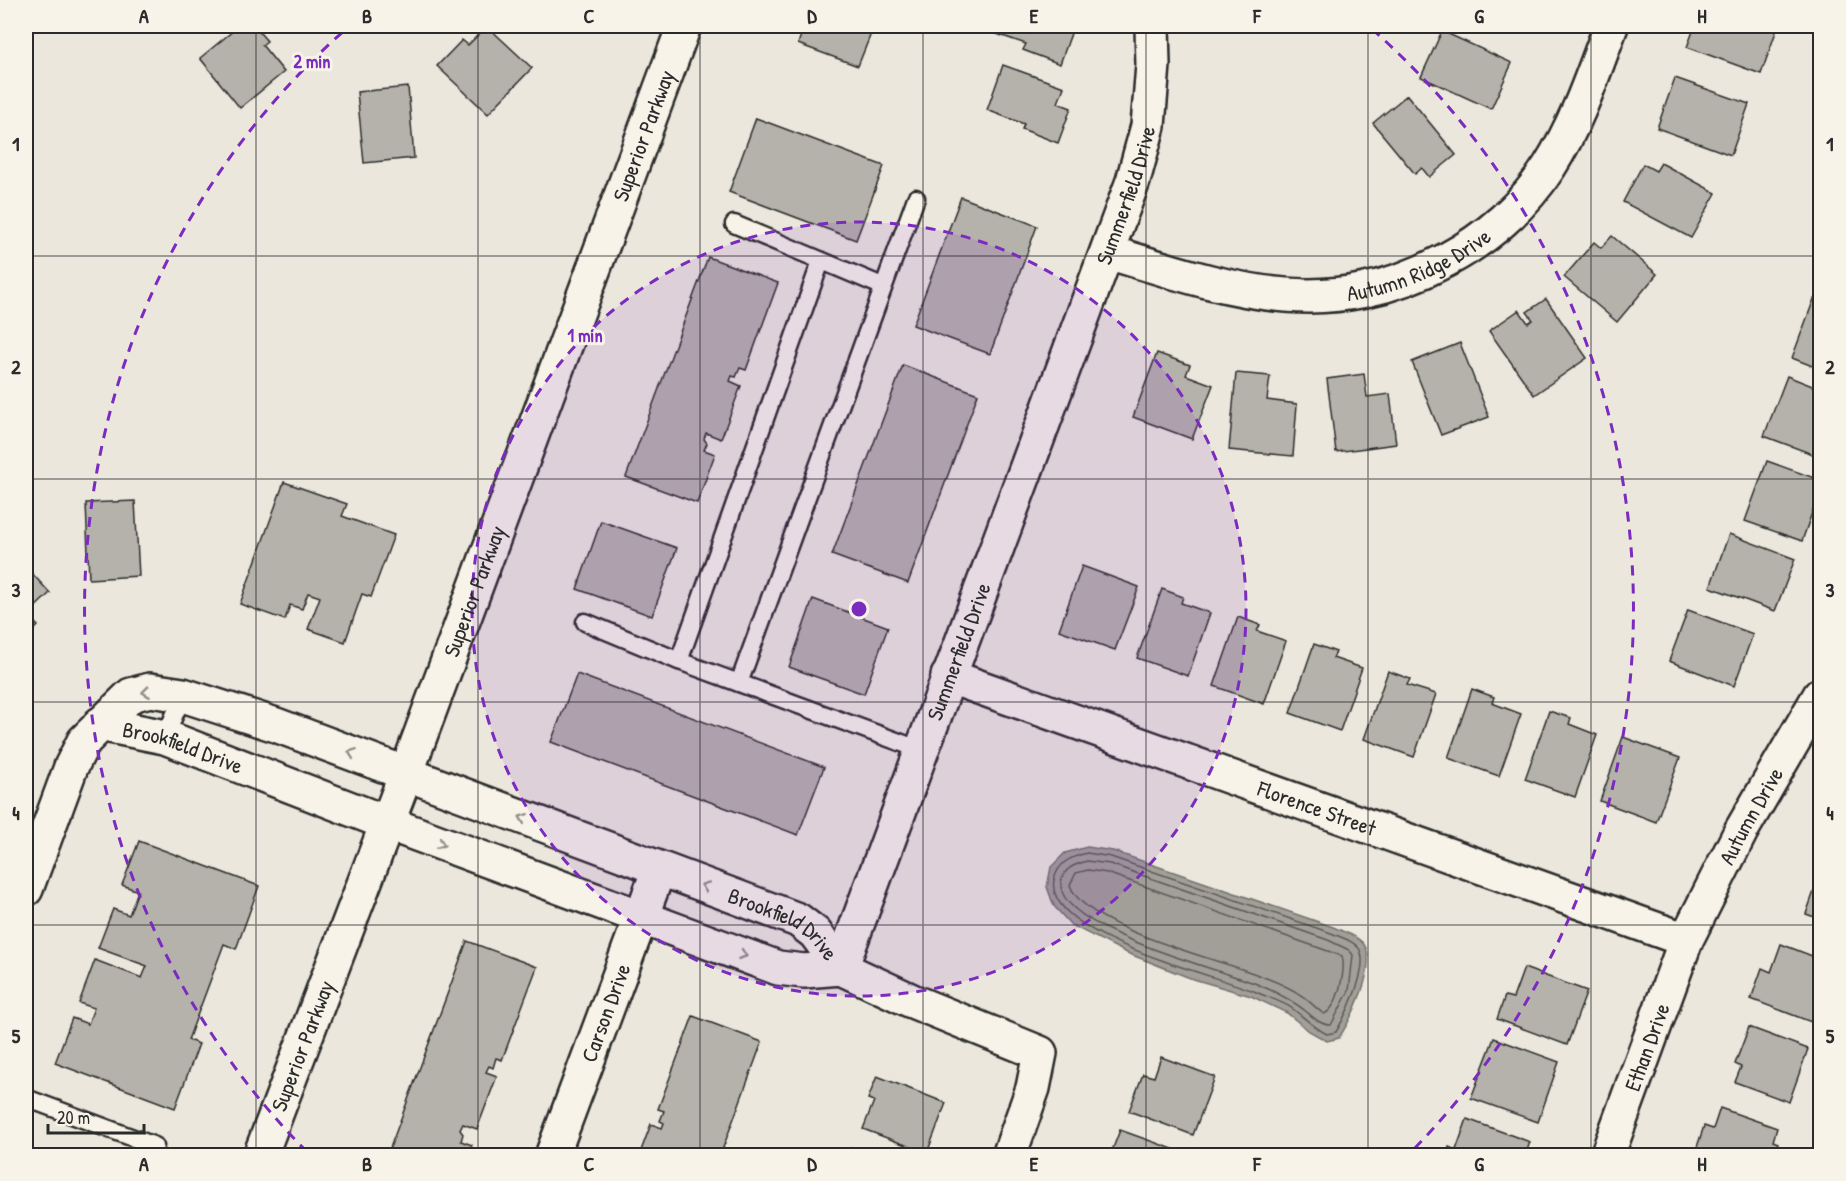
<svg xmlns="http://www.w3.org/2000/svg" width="1846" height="1181" font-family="'Patrick Hand',sans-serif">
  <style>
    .water { fill: #a29f98; stroke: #72716c; stroke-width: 1.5 }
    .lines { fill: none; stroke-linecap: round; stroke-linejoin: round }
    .shore { stroke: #5b5957; stroke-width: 1.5 }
    .building { fill: #b5b2ab; stroke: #2b2b2b; stroke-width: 1.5 }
    .lane-casing { stroke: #2b2b2b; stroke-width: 21 }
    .street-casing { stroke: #2b2b2b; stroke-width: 38 }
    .lane { stroke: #f7f3e8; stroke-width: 16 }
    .street { stroke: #f7f3e8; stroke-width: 33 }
    .oneway { stroke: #918f8a }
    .grid { fill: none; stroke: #2b2b2b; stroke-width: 1.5; stroke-opacity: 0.55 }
    .ring { fill: none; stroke: #7b2cbf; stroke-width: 3; stroke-dasharray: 10 8 }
    .labels { text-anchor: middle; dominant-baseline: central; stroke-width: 6; stroke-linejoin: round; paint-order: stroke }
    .street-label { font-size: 22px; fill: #2b2b2b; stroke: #f7f3e8 }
    .centre { fill: #7b2cbf; stroke: #f7f3e8; stroke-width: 3 }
    .ring-label { font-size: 18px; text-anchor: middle; font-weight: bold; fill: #7b2cbf; stroke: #f7f3e8; stroke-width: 6; stroke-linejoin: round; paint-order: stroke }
    .neatline { fill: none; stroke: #2b2b2b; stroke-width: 2 }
    .grid-label { font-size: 20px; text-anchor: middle; font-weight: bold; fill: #2b2b2b }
  </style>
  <rect width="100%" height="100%" fill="#ebe7dd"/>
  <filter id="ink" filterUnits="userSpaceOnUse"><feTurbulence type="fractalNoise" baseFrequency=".0167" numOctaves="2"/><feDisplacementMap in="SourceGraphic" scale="12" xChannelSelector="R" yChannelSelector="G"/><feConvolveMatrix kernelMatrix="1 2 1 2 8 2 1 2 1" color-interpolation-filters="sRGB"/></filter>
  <g filter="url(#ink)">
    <path class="water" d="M1087 847 1113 851 1333 927C1344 932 1359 936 1365 946 1377 968 1351 1019 1339 1038L1327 1041 1309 1031 1287 1013 1251 996 1190 978 1127 953 1071 925 1054 906 1047 887 1051 867 1065 853Z"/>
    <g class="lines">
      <g class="shore">
        <path d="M1087 853 1111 857 1331 933C1340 937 1355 941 1360 950 1369 969 1346 1015 1336 1032L1327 1034C1313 1027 1303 1016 1290 1007 1280 1001 1267 997 1256 992 1217 975 1043 936 1054 880 1058 862 1071 857 1087 853Z"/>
        <path d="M1087 861 1110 864 1328 940 1349 950 1353 955 1349 991 1331 1025C1323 1026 1315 1019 1308 1013 1293 1000 1276 992 1257 984 1222 970 1056 929 1061 883 1063 868 1074 865 1087 861Z"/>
        <path d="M1088 870 1107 873 1342 956C1346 969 1338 1009 1324 1014 1315 1008 1308 999 1299 994 1288 986 1274 981 1261 976 1220 959 1084 929 1070 885L1076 873Z"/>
      </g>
    </g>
    <g class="building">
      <polygon points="239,26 254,26 267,41 262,45 284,72 240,108 200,58"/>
      <polygon points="487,26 532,68 488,114 437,66 462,40 468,45"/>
      <polygon points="804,26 874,26 858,66 798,44"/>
      <polygon points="990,26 1065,26 1073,28 1060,64 1023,50 1026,44 988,31"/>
      <polygon points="1695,26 1778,26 1761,74 1687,47"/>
      <polygon points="1442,31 1512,63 1491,109 1421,77"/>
      <polygon points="1003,65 1064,87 1058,103 1071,108 1058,143 1022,129 1024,124 987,110"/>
      <polygon points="1675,78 1749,104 1731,155 1657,128"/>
      <polygon points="408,87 414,158 364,163 357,92"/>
      <polygon points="1407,95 1456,155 1429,177 1422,168 1415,174 1373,123"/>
      <polygon points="756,118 884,166 856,240 729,192"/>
      <polygon points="1661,163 1716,193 1691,238 1623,202 1643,164 1656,171"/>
      <polygon points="961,197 1037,226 990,354 913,325"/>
      <polygon points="1612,236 1657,274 1617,322 1564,277 1594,242 1601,248"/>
      <polygon points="708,257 778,283 746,370 740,368 736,377 732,376 730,381 741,386 721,439 706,433 704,439 707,443 704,450 715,454 697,503 626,477"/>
      <polygon points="1546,299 1587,358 1534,395 1489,331 1519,310 1528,323 1533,320 1527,312"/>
      <polygon points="1814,299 1820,302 1820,369 1792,358"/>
      <polygon points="1460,343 1489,417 1441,435 1412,362"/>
      <polygon points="1157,353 1190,365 1186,375 1213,385 1192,439 1133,417"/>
      <polygon points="903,365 978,394 908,583 832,555"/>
      <polygon points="1236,373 1270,376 1267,400 1297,404 1293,456 1229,450"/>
      <polygon points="1364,374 1367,397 1390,394 1396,444 1336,452 1327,379"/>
      <polygon points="1787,376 1820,389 1820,457 1764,436"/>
      <polygon points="1767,461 1820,480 1820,490 1802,541 1745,521"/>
      <polygon points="284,482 347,504 342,516 394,535 371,597 362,594 345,642 308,629 320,597 308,593 302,609 290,605 285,620 240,604"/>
      <polygon points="135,501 139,576 89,579 86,503"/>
      <polygon points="601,521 677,548 652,616 577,589"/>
      <polygon points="1729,534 1795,559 1775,611 1710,587"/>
      <polygon points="1082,566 1139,587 1115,650 1059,630"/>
      <polygon points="26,567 50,593 27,615 38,626 26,638"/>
      <polygon points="1162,589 1183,597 1181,603 1210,613 1188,676 1137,658"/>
      <polygon points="813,599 888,627 864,694 789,667"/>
      <polygon points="1688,610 1753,634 1734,686 1669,661"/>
      <polygon points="1238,617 1260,625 1257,631 1286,641 1264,704 1214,686"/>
      <polygon points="1314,644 1336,652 1333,658 1362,668 1340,731 1290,713"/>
      <polygon points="1388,671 1410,679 1407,685 1436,694 1414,757 1364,739"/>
      <polygon points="577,674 824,767 798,835 551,742"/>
      <polygon points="1472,689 1494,697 1492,703 1521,714 1499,776 1448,758"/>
      <polygon points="1549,711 1571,718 1569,724 1597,735 1575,797 1525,779"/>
      <polygon points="1623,737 1680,758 1656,822 1600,801"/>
      <polygon points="139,841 259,886 236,949 224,944 188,1040 199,1044 175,1108 55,1063 72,1018 88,1024 94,1008 79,1003 95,960 142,978 147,966 98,948 113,909 129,915 138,891 122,885"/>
      <polygon points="1819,877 1820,878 1820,919 1806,914"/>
      <polygon points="467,941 537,967 502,1060 496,1058 493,1068 489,1066 486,1072 497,1076 477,1129 463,1124 460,1130 463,1134 461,1141 472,1145 468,1156 387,1156"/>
      <polygon points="1781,944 1820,959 1819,1025 1751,999 1762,968 1771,972"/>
      <polygon points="1524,968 1587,991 1567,1045 1497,1019 1505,996 1513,998"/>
      <polygon points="693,1016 762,1042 720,1156 639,1156 651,1124 662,1128 664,1123 660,1121 664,1111 658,1109"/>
      <polygon points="1749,1027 1808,1049 1789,1102 1735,1082 1741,1067 1735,1064"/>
      <polygon points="1494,1038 1559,1062 1538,1122 1471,1098"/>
      <polygon points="1161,1057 1215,1077 1193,1135 1129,1111 1143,1074 1154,1077"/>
      <polygon points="877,1076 946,1103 927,1153 863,1129 874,1101 868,1099"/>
      <polygon points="1720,1108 1777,1128 1773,1141 1778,1143 1774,1156 1694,1156 1704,1126 1713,1129"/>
      <polygon points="1467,1119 1530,1142 1525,1156 1446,1156 1449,1147 1456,1150"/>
      <polygon points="1120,1130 1187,1154 1187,1156 1110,1156"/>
      <polygon points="852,1148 872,1156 849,1156"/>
    </g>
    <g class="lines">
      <g class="lane-casing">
        <g id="lane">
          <polyline points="734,224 882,286"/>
          <polyline points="585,622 679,661 921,750"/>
          <polyline points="679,661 821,261"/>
          <polyline points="739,683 916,198"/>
          <polyline points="165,737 183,695"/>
          <polyline points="26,1098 155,1146"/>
        </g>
      </g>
      <g class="street-casing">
        <g id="street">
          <path id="s1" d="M1108 252C1229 289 1325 325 1446 260 1486 239 1524 206 1549 167 1577 123 1593 74 1611 26"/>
          <path id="s2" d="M948 676 1686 940"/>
          <path id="s3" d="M100 724 165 737 387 823 778 968 804 971 841 968"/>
          <path id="s4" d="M26 889 71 767 84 741 131 695 150 690 183 695 276 725 798 920 815 933 841 968"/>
          <path id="s5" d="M260 1156 406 774 684 26"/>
          <path id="s6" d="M552 1156 659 869"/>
          <path id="s7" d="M1009 1156 1033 1088 1040 1053 912 1001 841 968 1133 181 1148 126 1153 65 1152 26"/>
          <path id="s8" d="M1607 1156 1686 940 1741 831 1820 695"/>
        </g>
      </g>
      <use href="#lane" class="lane"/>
      <use href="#street" class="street"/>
    </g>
    <defs><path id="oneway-chevron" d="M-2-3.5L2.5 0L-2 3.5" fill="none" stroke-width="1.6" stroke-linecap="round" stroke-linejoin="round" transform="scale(1.5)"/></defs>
    <g class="oneway">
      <use href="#oneway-chevron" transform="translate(146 692) rotate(173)"/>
      <use href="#oneway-chevron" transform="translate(352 753) rotate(-159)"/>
      <use href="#oneway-chevron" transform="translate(523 818) rotate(-159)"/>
      <use href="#oneway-chevron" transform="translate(441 844) rotate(20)"/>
      <use href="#oneway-chevron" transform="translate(705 886) rotate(-160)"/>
      <use href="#oneway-chevron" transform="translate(743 955) rotate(20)"/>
    </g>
  </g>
  <path class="grid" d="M256 26V1156M478 26V1156M700 26V1156M923 26V1156M1146 26V1156M1368 26V1156M1591 26V1156M26 256H1820M26 479H1820M26 702H1820M26 925H1820"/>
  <circle cx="859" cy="609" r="387" fill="#7b2cbf" fill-opacity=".12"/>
  <g class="ring">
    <circle cx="859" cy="609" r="387"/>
    <path d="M307 1152A774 774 0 0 1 346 29M1372 29A774 774 0 0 1 1411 1152"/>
  </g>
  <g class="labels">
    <g class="street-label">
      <text stroke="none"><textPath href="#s5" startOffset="1090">Superior Parkway</textPath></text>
      <text stroke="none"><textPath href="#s7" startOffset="1148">Summerfield Drive</textPath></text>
      <text stroke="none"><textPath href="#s1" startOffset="322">Autumn Ridge Drive</textPath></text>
      <text stroke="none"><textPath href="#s5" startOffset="604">Superior Parkway</textPath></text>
      <text stroke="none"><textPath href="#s7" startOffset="662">Summerfield Drive</textPath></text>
      <text stroke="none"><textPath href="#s3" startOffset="86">Brookfield Drive</textPath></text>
      <text stroke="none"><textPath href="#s2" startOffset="392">Florence Street</textPath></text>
      <text stroke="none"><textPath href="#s8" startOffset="370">Autumn Drive</textPath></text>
      <text stroke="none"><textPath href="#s4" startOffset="922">Brookfield Drive</textPath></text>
      <text stroke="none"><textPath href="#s6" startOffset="153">Carson Drive</textPath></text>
      <text stroke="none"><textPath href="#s5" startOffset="118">Superior Parkway</textPath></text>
      <text stroke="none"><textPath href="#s8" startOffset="116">Ethan Drive</textPath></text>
    </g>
  </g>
  <circle cx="859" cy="609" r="9" class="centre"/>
  <g class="ring-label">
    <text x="312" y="68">2 min</text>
    <text x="585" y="342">1 min</text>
  </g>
  <rect width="1846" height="1181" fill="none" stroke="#f7f3e8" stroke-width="66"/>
  <path d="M48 1124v9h96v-9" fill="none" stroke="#2b2b2b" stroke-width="3"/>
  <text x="57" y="1124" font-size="18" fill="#2b2b2b" stroke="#f7f3e8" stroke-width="4.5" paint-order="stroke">20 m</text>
  <rect x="33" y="33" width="1780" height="1115" class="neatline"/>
  <g class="grid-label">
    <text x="144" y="23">A</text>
    <text x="367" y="23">B</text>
    <text x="589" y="23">C</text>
    <text x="812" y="23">D</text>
    <text x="1034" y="23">E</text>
    <text x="1257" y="23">F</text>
    <text x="1479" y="23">G</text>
    <text x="1702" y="23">H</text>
    <text x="16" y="151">1</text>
    <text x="1830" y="151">1</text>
    <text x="16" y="374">2</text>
    <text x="1830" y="374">2</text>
    <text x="16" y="597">3</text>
    <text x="1830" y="597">3</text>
    <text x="16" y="820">4</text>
    <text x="1830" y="820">4</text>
    <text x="16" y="1043">5</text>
    <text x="1830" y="1043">5</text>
    <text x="144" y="1171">A</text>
    <text x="367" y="1171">B</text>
    <text x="589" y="1171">C</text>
    <text x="812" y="1171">D</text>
    <text x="1034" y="1171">E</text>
    <text x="1257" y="1171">F</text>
    <text x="1479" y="1171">G</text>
    <text x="1702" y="1171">H</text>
  </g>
</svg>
